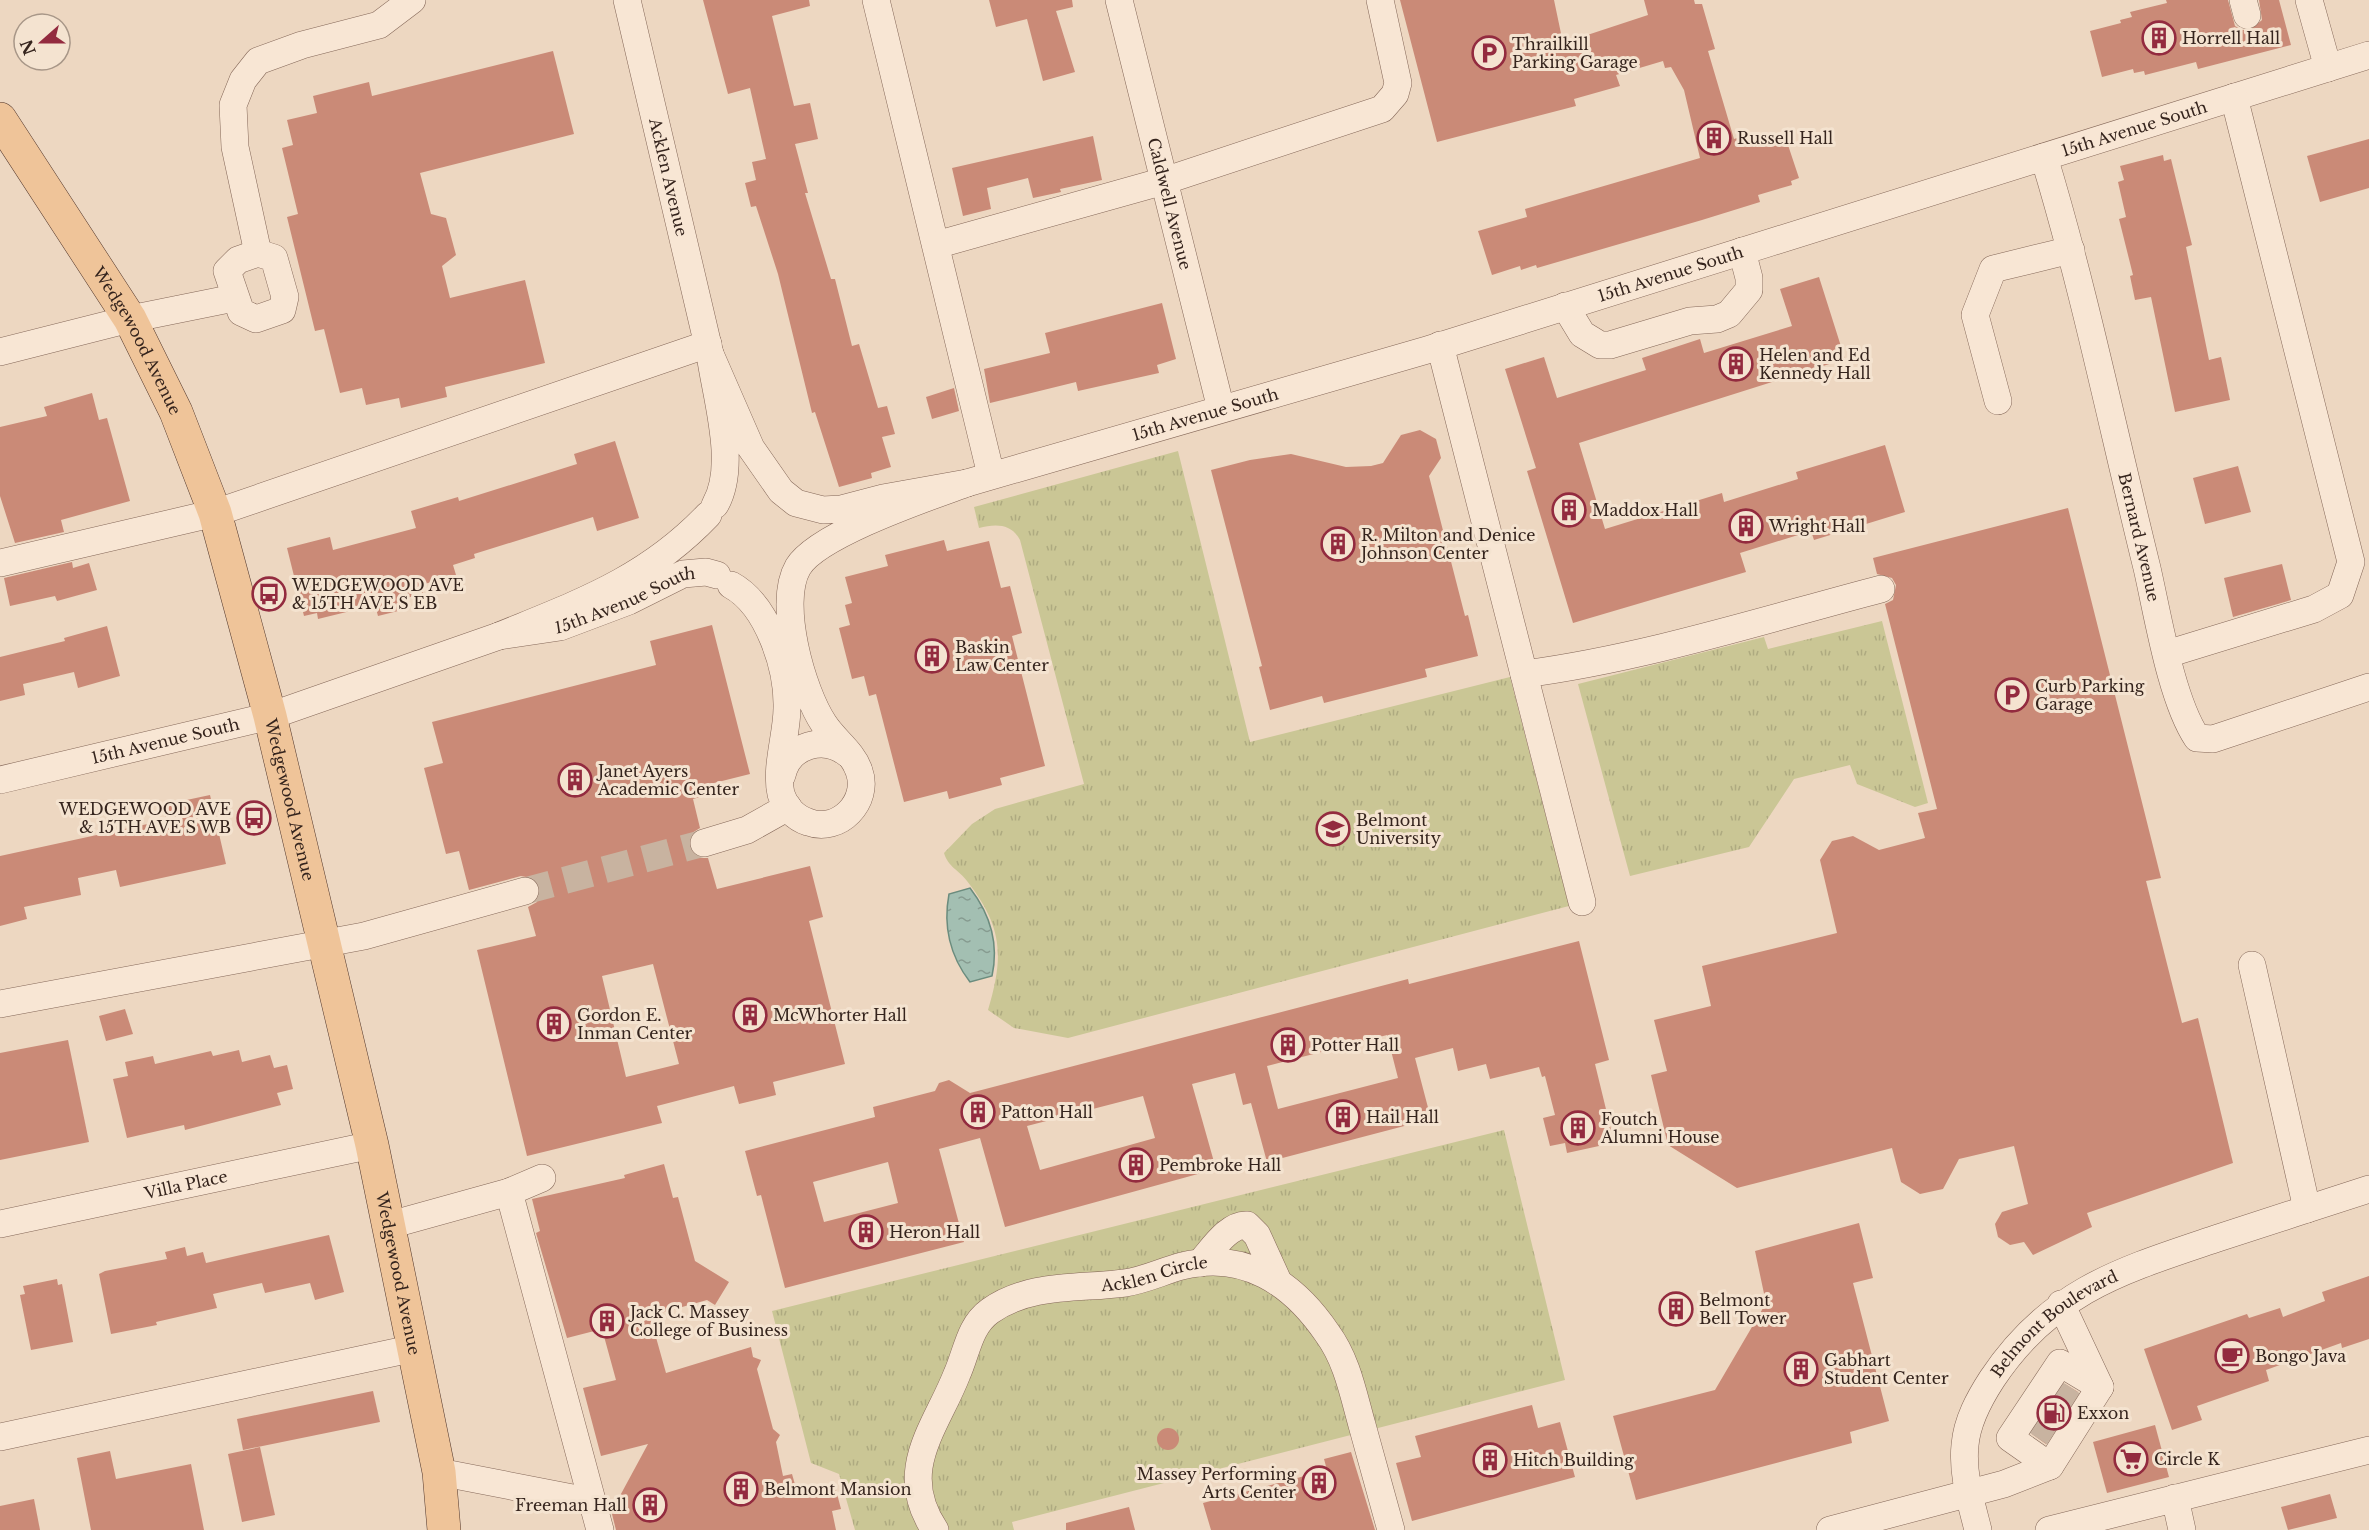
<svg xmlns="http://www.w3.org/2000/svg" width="2369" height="1530" font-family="'Libre Baskerville',serif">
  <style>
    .grass { fill: url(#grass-tufts) }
    .water { fill: url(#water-ripples); stroke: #6b8c7e; stroke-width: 1.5 }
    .building { fill: #ca8a77; fill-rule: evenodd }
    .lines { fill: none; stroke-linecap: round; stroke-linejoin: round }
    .minor-tunnel { stroke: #c8b3a0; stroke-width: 27; stroke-dasharray: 27 14; stroke-linecap: butt }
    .minor-casing { stroke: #856859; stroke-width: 28 }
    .major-casing { stroke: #53382d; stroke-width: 34 }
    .minor { stroke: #f8e6d4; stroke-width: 27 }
    .major { stroke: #efc499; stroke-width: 33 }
    .labels { text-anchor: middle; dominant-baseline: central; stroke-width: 6; stroke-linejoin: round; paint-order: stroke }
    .poi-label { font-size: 16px; fill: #35241d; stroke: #f4e3d0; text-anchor: start }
    .street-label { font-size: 16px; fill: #35241d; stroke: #f4e3d0 }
  </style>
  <defs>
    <pattern id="grass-tufts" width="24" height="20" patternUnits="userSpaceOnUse" patternTransform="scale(1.5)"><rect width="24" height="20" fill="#cac695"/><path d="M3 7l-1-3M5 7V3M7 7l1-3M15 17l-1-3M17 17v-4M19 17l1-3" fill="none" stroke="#aeaa80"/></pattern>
    <pattern id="water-ripples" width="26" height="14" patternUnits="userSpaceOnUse" patternTransform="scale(1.5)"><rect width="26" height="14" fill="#a3bfb2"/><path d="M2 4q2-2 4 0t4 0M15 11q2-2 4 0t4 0" fill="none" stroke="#869b90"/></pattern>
  </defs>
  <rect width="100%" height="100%" fill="#edd7c1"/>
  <g class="grass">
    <path d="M1178 451 1250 742 1510 677 1569 906 1068 1038 1014 1028 988 1010C1004 956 1003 927 967 881 959 870 948 867 944 853L972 824 995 809 1084 784 1020 540C1011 523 995 524 979 528L974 507Z"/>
    <polygon points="1882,621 1928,803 1915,807 1857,784 1850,765 1794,779 1749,847 1630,876 1578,684 1764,637 1768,649"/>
    <polygon points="1504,1130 1565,1380 1012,1522 1014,1530 855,1530 839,1474 811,1463 772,1311"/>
  </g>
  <path class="water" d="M970 888C990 914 999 944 992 976L970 982C950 956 943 926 949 894Z"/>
  <g class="building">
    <polygon points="703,0 809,0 810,6 772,16 794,106 810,103 818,139 795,144 808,193 805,193 831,279 835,279 852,346 859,344 878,408 887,406 895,434 882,437 891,467 871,473 872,478 839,487 815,412 812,413 778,274 756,206 751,207 745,183 756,180 752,162 766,159 750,88 728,94"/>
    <polygon points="989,0 1072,0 1073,7 1056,11 1075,72 1043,81 1027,19 996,27"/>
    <polygon points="1400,0 1554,0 1563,43 1648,15 1644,0 1694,0 1695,4 1702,4 1715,49 1708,51 1734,139 1747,135 1750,145 1779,137 1780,141 1786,139 1799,178 1791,181 1792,185 1758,195 1760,202 1702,220 1537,268 1536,265 1521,270 1520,266 1492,275 1478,231 1527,217 1525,209 1700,158 1684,90 1671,67 1665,68 1663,61 1616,75 1620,86 1574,99 1576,106 1437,142"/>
    <polygon points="2166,0 2228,0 2235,26 2242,30 2250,30 2262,20 2259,0 2279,0 2291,45 2198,69 2196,62 2145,75 2144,71 2134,73 2133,69 2102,77 2090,31 2121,23 2120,20 2132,17 2130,12 2167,3"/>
    <polygon points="553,51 574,134 420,173 431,214 446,218 456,255 442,266 450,298 525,280 545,363 445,387 447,397 401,408 399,398 366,405 362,388 340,393 324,329 315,331 287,217 298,214 282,148 293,145 287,120 317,113 313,96 369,82 372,96"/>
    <polygon points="1093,136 1102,180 1060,189 1061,192 1033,198 1028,178 987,188 991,209 963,216 952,168"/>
    <polygon points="2369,139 2369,188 2320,202 2307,156"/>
    <polygon points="2163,155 2164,161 2171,159 2192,245 2186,247 2209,360 2221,357 2230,400 2175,412 2151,297 2135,300 2130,276 2133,275 2119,219 2126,217 2118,182 2124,180 2120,166"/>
    <polygon points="1819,277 1845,359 1579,443 1605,529 1722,493 1724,502 1798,479 1796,472 1885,445 1905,512 1814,540 1811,531 1740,553 1746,572 1573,623 1527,471 1536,468 1505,369 1544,357 1557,398 1646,370 1642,358 1700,339 1704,353 1792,326 1780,289"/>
    <polygon points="1162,303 1176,359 1157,365 1159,373 1078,391 1076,382 990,403 984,369 1050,353 1045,333"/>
    <polygon points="954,388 959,411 932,419 926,397"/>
    <polygon points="92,393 99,420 107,418 130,501 61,520 64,532 15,543 0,496 0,427 47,416 44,407"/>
    <polygon points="1420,430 1436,439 1441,458 1429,476 1465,616 1468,615 1478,656 1425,669 1427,677 1324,703 1322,696 1270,710 1259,667 1262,666 1211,470 1250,460 1291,454 1346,467 1371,466 1383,463 1401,435"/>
    <polygon points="615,441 639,518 597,531 593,517 474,554 475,558 453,565 456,575 421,585 423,593 407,598 410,608 378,616 375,605 318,619 317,613 304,616 287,548 330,537 333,550 416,528 411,511 458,497 459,501 577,464 574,454"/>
    <polygon points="2238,466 2251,512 2205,524 2193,478"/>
    <polygon points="2068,508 2161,878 2146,881 2182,1023 2198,1018 2233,1163 2087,1213 2092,1227 2033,1255 2024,1242 2010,1245 1998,1237 1995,1224 2002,1212 2028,1204 2014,1146 1959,1159 1943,1189 1920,1194 1901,1182 1892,1148 1737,1188 1668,1145 1651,1075 1667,1071 1654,1020 1711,1006 1702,966 1837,933 1820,860 1832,841 1853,836 1879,850 1925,838 1918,813 1937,809 1885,604 1893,600 1896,585 1892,578 1877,574 1873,558"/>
    <polygon points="944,540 947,551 989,541 1001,588 1010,586 1022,633 1012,636 1045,766 1000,778 1002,785 949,799 947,791 904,802 876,694 869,696 864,676 852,679 839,628 850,625 845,605 852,603 845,577 888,566 885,555"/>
    <polygon points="72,562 73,568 89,563 97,590 57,601 55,596 10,606 4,578"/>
    <polygon points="2282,564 2291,600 2233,617 2224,578"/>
    <path d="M712 625 750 774 698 787 700 797 693 799 700 828 692 833 689 840V848L700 858H708L717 889 810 866 823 917 809 921 845 1064 773 1082 776 1095 739 1104 734 1086 657 1106 662 1123 527 1156 477 950 536 936 528 907 537 902 540 887 536 879 521 876 469 890 459 851 446 854 424 768 443 763 432 722 656 665 650 641ZM653 964 679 1064 626 1077 602 976Z"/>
    <polygon points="107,626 120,676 78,688 74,672 23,684 25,695 0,701 0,657 65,641 64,638"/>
    <polygon points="210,795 226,864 120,887 116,870 78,878 81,895 24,907 27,919 0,926 0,856 166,820 163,805"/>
    <path d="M1579 941 1609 1060 1595 1064 1613 1138 1598 1142 1599 1146 1567 1153 1565 1143 1550 1146 1543 1118 1555 1115 1545 1076 1542 1077 1539 1067 1490 1079 1486 1064 1458 1071 1453 1048 1415 1058 1431 1119 1267 1162 1251 1103 1243 1105 1235 1073 1192 1084 1216 1169 1005 1227 980 1138 939 1149 964 1242 785 1288 761 1195 757 1196 745 1151 875 1117 873 1107 935 1091 939 1083 949 1080 970 1093 1408 979 1409 984ZM1387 1035 1398 1078 1278 1109 1267 1066ZM1143 1096 1155 1138 1040 1170 1027 1126ZM888 1162 898 1203 824 1222 813 1182Z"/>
    <polygon points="125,1009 133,1034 106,1041 99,1016"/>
    <polygon points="68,1040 89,1142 0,1160 0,1053"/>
    <polygon points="239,1050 242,1062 270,1055 274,1068 287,1065 293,1089 277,1093 281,1105 185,1130 184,1125 127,1138 113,1079 128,1076 125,1062 153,1056 155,1064 211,1051 213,1056"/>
    <polygon points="664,1164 673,1198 678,1197 695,1261 729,1282 715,1305 707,1300 650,1316 666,1373 751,1347 753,1357 761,1360 757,1369 773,1429 780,1435 776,1442 783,1476 792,1474 798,1495 826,1488 827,1492 836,1490 841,1509 832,1511 836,1530 616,1530 610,1506 615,1505 648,1444 601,1456 583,1388 616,1380 602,1329 567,1338 536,1233 540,1231 532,1199 625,1178 624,1175"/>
    <polygon points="1859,1223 1873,1278 1853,1283 1889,1421 1850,1432 1852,1443 1636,1500 1613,1416 1715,1390 1766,1303 1755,1251"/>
    <polygon points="329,1235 344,1292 315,1300 310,1283 265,1293 262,1283 213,1294 217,1308 156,1322 157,1325 111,1334 99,1274 105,1271 167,1259 165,1252 185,1247 187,1256 203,1252 206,1263"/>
    <polygon points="2369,1276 2369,1339 2342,1348 2341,1343 2266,1370 2269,1381 2197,1406 2202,1420 2172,1430 2144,1349 2247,1314 2249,1318 2280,1308 2283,1317 2325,1301 2322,1292"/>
    <polygon points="57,1279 58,1285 62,1284 73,1342 31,1350 20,1295 25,1294 23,1286"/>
    <circle cx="1677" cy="1309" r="15"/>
    <polygon points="2065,1384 2078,1392 2046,1444 2032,1434"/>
    <polygon points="373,1391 380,1422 243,1450 237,1419"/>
    <polygon points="1532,1405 1538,1428 1560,1422 1575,1477 1412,1521 1396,1463 1421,1457 1415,1436"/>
    <polygon points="2155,1425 2169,1477 2107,1493 2093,1442"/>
    <circle cx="1168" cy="1439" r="11"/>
    <polygon points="260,1447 275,1515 242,1522 228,1454"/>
    <polygon points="110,1451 116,1479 191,1464 204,1530 91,1530 77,1458"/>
    <polygon points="1351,1452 1375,1530 1211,1530 1203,1503 1327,1470 1324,1459"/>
    <polygon points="2330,1494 2337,1518 2288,1530 2281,1507"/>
    <polygon points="34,1499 40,1530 0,1530 0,1506"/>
    <polygon points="1129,1507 1135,1530 1066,1530 1066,1523"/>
  </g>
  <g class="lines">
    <g class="minor-tunnel">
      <polyline points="525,891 704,843"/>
      <polyline points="2050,1390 2076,1407"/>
      <polyline points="2032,1418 2059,1436"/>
    </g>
    <g class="minor-casing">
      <g id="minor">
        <path id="s1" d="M627 0 710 354"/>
        <polyline points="876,0 991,475"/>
        <path id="s2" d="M1119 0 1221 409"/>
        <polyline points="2243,0 2247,15"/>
        <polyline points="2309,0 2328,68"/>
        <path id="s3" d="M2044 157C2085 292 2113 431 2147 568 2158 616 2171 699 2197 738L2213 739 2369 687"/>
        <polyline points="936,245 1164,181 1382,109 1395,94 1398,83 1380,0"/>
        <polyline points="258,253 235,147 233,105 243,80 258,61 302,45 379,25 412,0"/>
        <polygon points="258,253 274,258 285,297 282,310 256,319 241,312 227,271 238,260"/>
        <polyline points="1565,306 1582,334 1600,345 1610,345 1690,321 1717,319 1729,314 1749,290 1749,278 1742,251"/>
        <polyline points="1440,345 1582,902"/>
        <polyline points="0,352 130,319 234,298"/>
        <polyline points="1998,401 1975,315 1993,269 2071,250"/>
        <path id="s4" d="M967 483 1427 350 2369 55"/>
        <path d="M715 505C738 466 716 398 710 354L751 448 781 491 796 503 823 510 841 509 883 498 967 483C929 497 818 534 798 567 777 603 802 691 824 724 834 740 853 752 859 771 870 801 839 834 808 822 795 818 785 807 781 794 775 767 787 735 787 708 788 668 768 605 731 585"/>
        <path id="s5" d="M708 515C646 580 579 603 499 636L560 627 629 601 683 574 706 572 717 575"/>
        <polyline points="0,563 215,513 708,344"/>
        <polyline points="2167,654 2314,609 2340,595 2351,562 2234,97"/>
        <path d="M1524 674C1645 658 1763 620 1881 589"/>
        <path d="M782 775C789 744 825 735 848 754"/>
        <path id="s6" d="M0 780 270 716 499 636"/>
        <polyline points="704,843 747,830 788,807"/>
        <polyline points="2252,965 2307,1209"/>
        <polyline points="0,1004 364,936 525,891"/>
        <polyline points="509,1192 600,1530"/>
        <path id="s7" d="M0 1224 372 1145"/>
        <polyline points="390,1225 509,1192 542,1178"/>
        <path d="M1200 1263C1212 1250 1228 1224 1247 1225L1257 1235 1277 1279"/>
        <polyline points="0,1437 415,1348"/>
        <polyline points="2050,1466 2010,1438 2060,1363 2100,1387"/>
        <polyline points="439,1472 593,1502"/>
        <polyline points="2175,1498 2182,1530"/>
        <path id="s8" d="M935 1530C895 1470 936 1428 957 1374 967 1352 969 1326 990 1311 1029 1283 1080 1289 1125 1283 1145 1280 1163 1271 1182 1266 1244 1250 1293 1283 1327 1333 1347 1360 1353 1393 1362 1425 1372 1460 1381 1495 1391 1530"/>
        <polyline points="1830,1530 2004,1484 2050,1466 2100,1387 2061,1304"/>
        <path id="s9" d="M1978 1530C1971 1502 1962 1474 1965 1445 1967 1421 1979 1399 1992 1379 2051 1290 2123 1270 2218 1238 2268 1222 2319 1205 2369 1189"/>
        <polyline points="2049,1530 2369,1450"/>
      </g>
    </g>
    <g class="major-casing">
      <g id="major">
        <path id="s10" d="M0 119 130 319 176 412 215 513 270 716 372 1145 439 1472 444 1530"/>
      </g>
    </g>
    <use href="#minor" class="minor"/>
    <use href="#major" class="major"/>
  </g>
  <defs>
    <g id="building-ring" transform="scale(1.725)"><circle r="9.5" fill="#f4e3d0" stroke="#932b3f" stroke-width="1.5"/><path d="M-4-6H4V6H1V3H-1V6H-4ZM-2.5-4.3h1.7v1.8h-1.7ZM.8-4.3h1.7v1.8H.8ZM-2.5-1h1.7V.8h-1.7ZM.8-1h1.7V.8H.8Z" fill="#932b3f"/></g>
    <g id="parking-ring" transform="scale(1.725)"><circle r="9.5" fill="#f4e3d0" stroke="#932b3f" stroke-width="1.5"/><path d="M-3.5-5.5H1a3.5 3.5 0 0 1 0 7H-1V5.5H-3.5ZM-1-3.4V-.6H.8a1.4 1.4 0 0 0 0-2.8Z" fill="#932b3f"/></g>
    <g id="bus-ring" transform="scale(1.725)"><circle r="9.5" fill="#f4e3d0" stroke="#932b3f" stroke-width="1.5"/><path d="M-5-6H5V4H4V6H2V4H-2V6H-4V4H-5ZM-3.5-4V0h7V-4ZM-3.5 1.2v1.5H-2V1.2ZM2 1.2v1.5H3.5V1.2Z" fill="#932b3f"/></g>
    <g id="university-ring" transform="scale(1.725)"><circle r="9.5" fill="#f4e3d0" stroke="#932b3f" stroke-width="1.5"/><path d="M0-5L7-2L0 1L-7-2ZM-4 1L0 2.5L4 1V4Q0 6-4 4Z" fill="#932b3f"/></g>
    <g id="cafe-ring" transform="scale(1.725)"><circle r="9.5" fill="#f4e3d0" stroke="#932b3f" stroke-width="1.5"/><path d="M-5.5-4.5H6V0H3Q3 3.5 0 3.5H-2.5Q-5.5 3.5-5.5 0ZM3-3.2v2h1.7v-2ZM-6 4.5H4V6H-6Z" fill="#932b3f"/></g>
    <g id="fuel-ring" transform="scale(1.725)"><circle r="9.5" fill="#f4e3d0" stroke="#932b3f" stroke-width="1.5"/><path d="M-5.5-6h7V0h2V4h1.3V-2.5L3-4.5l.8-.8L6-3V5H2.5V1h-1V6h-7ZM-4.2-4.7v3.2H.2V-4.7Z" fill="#932b3f"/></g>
    <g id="supermarket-ring" transform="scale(1.725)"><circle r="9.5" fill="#f4e3d0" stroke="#932b3f" stroke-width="1.5"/><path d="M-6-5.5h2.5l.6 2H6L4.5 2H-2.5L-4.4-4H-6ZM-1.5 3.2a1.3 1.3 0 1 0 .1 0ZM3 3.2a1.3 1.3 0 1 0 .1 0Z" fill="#932b3f"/></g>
  </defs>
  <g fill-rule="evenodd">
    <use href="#building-ring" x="2159" y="38"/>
    <use href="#parking-ring" x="1489" y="53"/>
    <use href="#building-ring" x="1714" y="138"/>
    <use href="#building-ring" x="1736" y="364"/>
    <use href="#building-ring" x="1569" y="510"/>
    <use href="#building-ring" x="1746" y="526"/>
    <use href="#building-ring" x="1338" y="544"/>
    <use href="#bus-ring" x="269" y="594"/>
    <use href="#building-ring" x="932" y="656"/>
    <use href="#parking-ring" x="2012" y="695"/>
    <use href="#building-ring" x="575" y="780"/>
    <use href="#bus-ring" x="254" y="818"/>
    <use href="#university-ring" x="1333" y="829"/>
    <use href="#building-ring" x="750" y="1015"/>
    <use href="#building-ring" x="554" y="1024"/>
    <use href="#building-ring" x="1288" y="1045"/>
    <use href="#building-ring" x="978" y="1112"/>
    <use href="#building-ring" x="1343" y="1117"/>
    <use href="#building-ring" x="1578" y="1128"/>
    <use href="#building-ring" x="1136" y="1165"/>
    <use href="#building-ring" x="866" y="1232"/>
    <use href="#building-ring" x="1676" y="1309"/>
    <use href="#building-ring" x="607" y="1321"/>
    <use href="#cafe-ring" x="2232" y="1356"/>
    <use href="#building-ring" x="1801" y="1369"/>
    <use href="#fuel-ring" x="2054" y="1413"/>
    <use href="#supermarket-ring" x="2131" y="1459"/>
    <use href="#building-ring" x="1490" y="1460"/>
    <use href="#building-ring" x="1319" y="1483"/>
    <use href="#building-ring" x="741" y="1489"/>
    <use href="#building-ring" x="650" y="1505"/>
  </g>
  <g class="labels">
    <g class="poi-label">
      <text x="2182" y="38">Horrell Hall</text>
      <text x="1512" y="44">Thrailkill<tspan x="1512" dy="18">Parking Garage</tspan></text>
      <text x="1737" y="138">Russell Hall</text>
      <text x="1759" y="355">Helen and Ed<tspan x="1759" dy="18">Kennedy Hall</tspan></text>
      <text x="1592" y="510">Maddox Hall</text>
      <text x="1769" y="526">Wright Hall</text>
      <text x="1361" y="535">R. Milton and Denice<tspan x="1361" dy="18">Johnson Center</tspan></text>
      <text x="292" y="585">WEDGEWOOD AVE<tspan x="292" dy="18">&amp; 15TH AVE S EB</tspan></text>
      <text x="955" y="647">Baskin<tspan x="955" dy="18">Law Center</tspan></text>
      <text x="2035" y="686">Curb Parking<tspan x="2035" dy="18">Garage</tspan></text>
      <text x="598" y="771">Janet Ayers<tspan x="598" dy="18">Academic Center</tspan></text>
      <text x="231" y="809" text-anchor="end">WEDGEWOOD AVE<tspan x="231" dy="18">&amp; 15TH AVE S WB</tspan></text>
      <text x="1356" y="820">Belmont<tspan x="1356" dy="18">University</tspan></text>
      <text x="577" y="1015">Gordon E.<tspan x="577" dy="18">Inman Center</tspan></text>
      <text x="773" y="1015">McWhorter Hall</text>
      <text x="1311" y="1045">Potter Hall</text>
      <text x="1001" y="1112">Patton Hall</text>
      <text x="1366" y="1117">Hail Hall</text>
      <text x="1601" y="1119">Foutch<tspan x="1601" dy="18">Alumni House</tspan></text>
      <text x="1159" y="1165">Pembroke Hall</text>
      <text x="889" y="1232">Heron Hall</text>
      <text x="1699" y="1300">Belmont<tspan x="1699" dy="18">Bell Tower</tspan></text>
      <text x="630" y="1312">Jack C. Massey<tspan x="630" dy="18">College of Business</tspan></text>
      <text x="2255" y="1356">Bongo Java</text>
      <text x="1824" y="1360">Gabhart<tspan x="1824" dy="18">Student Center</tspan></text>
      <text x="2077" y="1413">Exxon</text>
      <text x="2154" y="1459">Circle K</text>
      <text x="1513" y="1460">Hitch Building</text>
      <text x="1296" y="1474" text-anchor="end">Massey Performing<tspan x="1296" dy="18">Arts Center</tspan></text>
      <text x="764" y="1489">Belmont Mansion</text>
      <text x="627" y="1505" text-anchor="end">Freeman Hall</text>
    </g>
    <g class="street-label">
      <text stroke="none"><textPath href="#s4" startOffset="1220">15th Avenue South</textPath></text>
      <text stroke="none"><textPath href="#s1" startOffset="182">Acklen Avenue</textPath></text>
      <text stroke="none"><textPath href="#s2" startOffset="210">Caldwell Avenue</textPath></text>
      <text stroke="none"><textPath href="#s4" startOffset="734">15th Avenue South</textPath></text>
      <text stroke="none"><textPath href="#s10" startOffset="261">Wedgewood Avenue</textPath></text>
      <text stroke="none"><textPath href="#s4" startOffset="248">15th Avenue South</textPath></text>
      <text stroke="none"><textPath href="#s3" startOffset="392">Bernard Avenue</textPath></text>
      <text stroke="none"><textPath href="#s5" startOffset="376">15th Avenue South</textPath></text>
      <text stroke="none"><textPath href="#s6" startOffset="170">15th Avenue South</textPath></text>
      <text stroke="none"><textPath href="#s10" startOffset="747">Wedgewood Avenue</textPath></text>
      <text stroke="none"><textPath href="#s7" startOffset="190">Villa Place</textPath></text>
      <text stroke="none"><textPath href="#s10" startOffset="1233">Wedgewood Avenue</textPath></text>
      <text stroke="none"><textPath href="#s8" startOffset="410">Acklen Circle</textPath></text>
      <text stroke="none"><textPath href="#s9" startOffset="243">Belmont Boulevard</textPath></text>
    </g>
  </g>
  <g transform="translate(42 42) rotate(249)"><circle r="28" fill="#f4e3d0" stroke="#a89788" stroke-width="1.5"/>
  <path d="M0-4.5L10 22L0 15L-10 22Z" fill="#932b3f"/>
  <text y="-9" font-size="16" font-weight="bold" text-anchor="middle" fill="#35241d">N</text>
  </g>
</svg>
